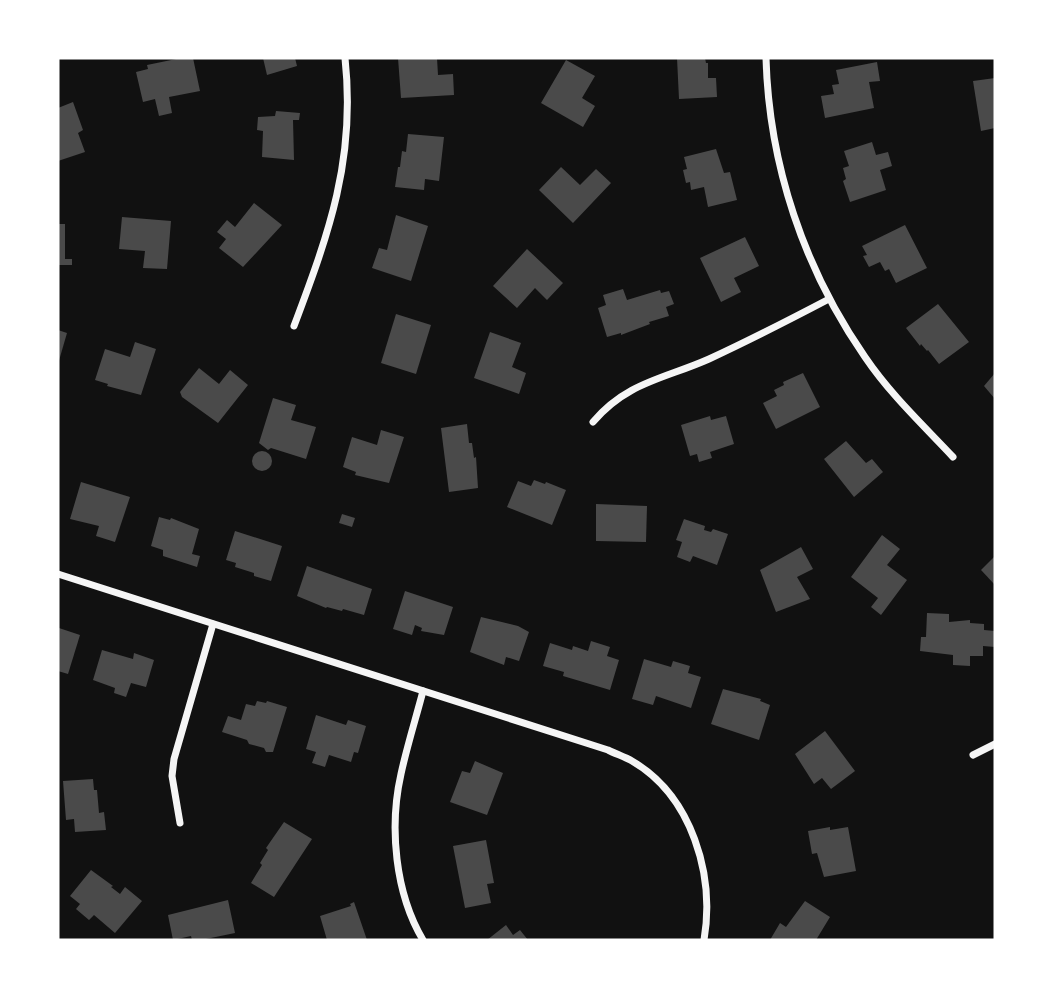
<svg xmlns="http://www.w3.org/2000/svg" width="1053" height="998" font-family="Ubuntu,sans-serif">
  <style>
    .building { fill: #4a4a4a }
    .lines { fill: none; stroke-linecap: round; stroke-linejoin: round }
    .minor { stroke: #f5f5f5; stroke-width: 7 }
  </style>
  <rect width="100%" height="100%" fill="#111"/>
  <g class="building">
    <polygon points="181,58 193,58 200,91 169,97 172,113 159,116 155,99 143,102 136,72 148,69 147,65"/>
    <polygon points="263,58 295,58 297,66 267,75"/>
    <polygon points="398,58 437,58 438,75 453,74 454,95 401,98"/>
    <polygon points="677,58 705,58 706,63 708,63 708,78 716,78 717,97 679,99"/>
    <polygon points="566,60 595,76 582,98 595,106 583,127 541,103"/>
    <polygon points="877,62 880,81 869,82 874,108 825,118 821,96 834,94 832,85 839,84 836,70"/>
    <polygon points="995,78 995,128 981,131 973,81"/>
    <polygon points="73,102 83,130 78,133 85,152 58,161 58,108"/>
    <polygon points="276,111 300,113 299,120 293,120 294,160 262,157 263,131 257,130 258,117 275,116"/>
    <polygon points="408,134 444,137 439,181 425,179 424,190 395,187 398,167 400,167 402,151 406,152"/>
    <polygon points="872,142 876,155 888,152 892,166 880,170 886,190 850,202 843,181 846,179 843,168 849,166 844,151"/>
    <polygon points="716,149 724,173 730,172 737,200 708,207 704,187 691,190 690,182 686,183 683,170 687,169 684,157"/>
    <polygon points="561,167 580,185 596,169 611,183 573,223 539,190"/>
    <polygon points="254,203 282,225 243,267 219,248 226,239 217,232 227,220 235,227"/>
    <polygon points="396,215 428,226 411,281 372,268 379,248 387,250"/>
    <polygon points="122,217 171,221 167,269 143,268 145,251 119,249"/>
    <polygon points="58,224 65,224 65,259 72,259 72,265 58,265"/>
    <polygon points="905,225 927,268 896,283 889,269 885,271 880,262 869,267 863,256 867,255 862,246"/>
    <polygon points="745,237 759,266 734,278 741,292 721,302 700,258"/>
    <polygon points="527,249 563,283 547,300 535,288 517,308 493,286"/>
    <polygon points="623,289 627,300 660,290 661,293 669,291 674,304 666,307 669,316 649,322 650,324 621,335 621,333 607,337 598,308 606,305 603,295"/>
    <polygon points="938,304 969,342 939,364 928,350 927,351 921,344 920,346 906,328"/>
    <polygon points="396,314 431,325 416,374 381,363"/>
    <polygon points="58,330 67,333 58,364"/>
    <polygon points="490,332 521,343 512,367 526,373 519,394 474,378"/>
    <polygon points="135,342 156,349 141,395 107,386 108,384 95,380 105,349 130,357"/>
    <polygon points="199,368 219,384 230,370 248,385 218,423 182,397 180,392"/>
    <polygon points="803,373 820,407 776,429 763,403 777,396 774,390 784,385 783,382"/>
    <polygon points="995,373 995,399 984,386"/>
    <polygon points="273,398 296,405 291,420 316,427 306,459 271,448 268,450 259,443"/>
    <polygon points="710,416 711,420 726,416 734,444 710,452 712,458 699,462 697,454 690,456 681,425"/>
    <polygon points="467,424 469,443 472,443 474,458 476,457 478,488 449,492 441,428"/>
    <polygon points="381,430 404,437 389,483 355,475 356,472 343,467 352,437 377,445"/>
    <polygon points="846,441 866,463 872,459 883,472 854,497 824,459"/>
    <circle cx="262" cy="461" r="10"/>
    <polygon points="534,480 545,484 546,482 566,490 552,525 507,507 518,481 531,486"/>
    <polygon points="81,482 130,497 115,542 96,536 99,526 70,519"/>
    <polygon points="596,504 647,506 646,542 596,541"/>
    <polygon points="342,514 355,518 352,527 339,523"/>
    <polygon points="159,517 170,520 171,518 199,529 192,554 200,556 197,567 163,556 163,550 151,546"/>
    <polygon points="684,519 705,526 704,530 711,532 713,529 728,534 717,565 693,556 690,562 677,557 682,542 676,540"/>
    <polygon points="235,531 282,546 271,581 254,576 254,573 235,567 236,563 226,560"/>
    <polygon points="882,535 900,549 887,565 907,580 881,615 871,607 878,598 851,577"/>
    <polygon points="801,547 813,569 797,577 810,599 776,612 760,570"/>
    <polygon points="995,556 995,585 981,570"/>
    <polygon points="307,566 372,589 364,615 343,609 342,611 327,607 326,608 297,596"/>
    <polygon points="405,591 453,607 444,635 421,631 422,628 415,625 412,635 393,629"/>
    <polygon points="927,613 949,614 949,622 970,620 970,623 984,624 984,630 995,631 995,647 983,646 983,656 970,656 970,666 953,665 953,655 920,651 921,637 926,637"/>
    <polygon points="481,617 518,626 529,632 519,661 506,657 504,665 470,652"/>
    <polygon points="59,628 80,635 68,674 58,671"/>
    <polygon points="591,641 610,647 607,656 619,660 610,690 563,676 564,672 543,666 550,643 572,650 573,646 588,651"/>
    <polygon points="102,650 133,659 134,653 154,660 146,687 131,683 126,697 114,693 115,688 93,680"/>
    <polygon points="644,659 671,667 673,661 690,666 688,673 701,677 691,708 656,696 653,705 632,699"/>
    <polygon points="723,689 761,699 760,701 770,705 759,740 711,724"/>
    <polygon points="257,701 266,703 267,701 287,707 273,752 266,752 264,748 249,744 247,740 222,732 228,716 241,720 246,704 255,706"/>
    <polygon points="316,715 346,725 348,720 366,726 358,753 354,752 351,762 329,755 325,767 312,763 316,752 306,749"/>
    <polygon points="825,731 855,771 831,789 822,778 814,784 795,754"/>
    <polygon points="475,761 503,773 487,815 450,802 462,771 470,773"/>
    <polygon points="93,779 94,790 97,790 99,813 104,812 106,830 75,832 74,819 66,820 63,781"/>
    <polygon points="284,822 312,839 274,897 251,883 262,865 260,863 268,850 266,848"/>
    <polygon points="830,827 830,830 848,827 856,871 824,877 817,853 812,854 808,831"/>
    <polygon points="486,840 494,883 487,884 491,903 465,908 453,846"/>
    <polygon points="91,870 113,886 111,887 120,894 125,887 142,901 115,933 94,915 89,920 76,909 80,904 70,896"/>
    <polygon points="228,900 235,933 201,940 192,940 191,936 173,940 168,915"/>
    <polygon points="805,901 830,917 816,940 770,940 780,923 786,927"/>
    <polygon points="354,902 367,940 327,940 320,916 351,906 350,904"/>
    <polygon points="506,925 513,935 520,930 528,940 487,940"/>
  </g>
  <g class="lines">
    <g class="minor">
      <path d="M766 58C769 165 804 269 865 357 890 394 923 425 953 457"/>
      <path d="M294 326C329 233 356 159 345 58"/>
      <path d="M593 422C627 382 664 379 709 359 750 340 789 320 829 299"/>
      <path d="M58 574 608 750C616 754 625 757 632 761 692 796 715 875 704 940"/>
      <path d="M423 691C416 718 407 746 401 774 389 827 395 893 423 940"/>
      <polyline points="973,755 995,744"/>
      <polyline points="180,823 172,776 174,759 213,624"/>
    </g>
  </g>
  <rect width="1053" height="998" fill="none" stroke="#ffffff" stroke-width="119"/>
</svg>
